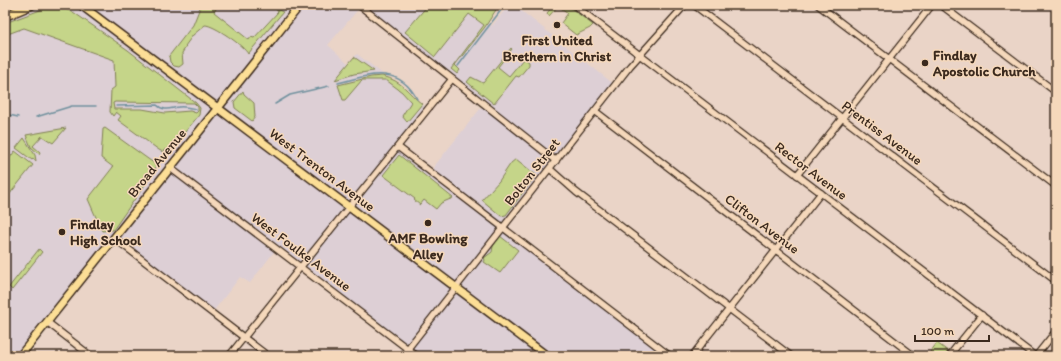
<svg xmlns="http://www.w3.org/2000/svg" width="1061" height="361" font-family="Itim,sans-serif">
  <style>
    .built { fill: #ddcfd5; fill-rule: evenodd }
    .green { fill: #c5d589; stroke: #808054; fill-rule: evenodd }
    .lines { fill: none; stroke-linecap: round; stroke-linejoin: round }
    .stream { stroke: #70919e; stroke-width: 1.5 }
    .minor-casing { stroke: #3b2a1e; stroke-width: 8 }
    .major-casing { stroke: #3b2a1e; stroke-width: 10 }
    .highway-casing { stroke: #3b2a1e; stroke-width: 11 }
    .minor { stroke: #f5d8bb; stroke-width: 5.5 }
    .major { stroke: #fcde96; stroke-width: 7 }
    .highway { stroke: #fcde96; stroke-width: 8 }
    .poi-dot { fill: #3b2a1e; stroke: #f5d8bb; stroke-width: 1.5 }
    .labels { text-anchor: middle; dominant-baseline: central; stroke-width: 3; stroke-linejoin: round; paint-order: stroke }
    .poi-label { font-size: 14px; font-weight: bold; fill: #3b2a1e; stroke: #f5d8bb }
    .street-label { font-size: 14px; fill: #3b2a1e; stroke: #f5d8bb }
  </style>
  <rect width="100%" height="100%" fill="#ead4c7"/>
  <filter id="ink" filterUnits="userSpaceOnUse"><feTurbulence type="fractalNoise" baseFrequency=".025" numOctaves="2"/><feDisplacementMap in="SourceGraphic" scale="8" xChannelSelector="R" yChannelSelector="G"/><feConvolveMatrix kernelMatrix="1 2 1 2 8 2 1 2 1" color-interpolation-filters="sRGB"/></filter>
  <g filter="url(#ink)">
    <path class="built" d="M5 5H499L487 22 492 26 509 5H514L615 85 504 228 670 356H417L277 248 250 283 240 277 212 313 114 238 20 356H5ZM361 6 484 104 436 164 432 173 398 147 428 109 357 54 348 63 328 45Z"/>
    <g class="green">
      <path d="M54 5 73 12 128 50 196 103 200 108 199 115 171 149 164 150 163 152 159 150 118 120 121 116 116 112 113 116 110 112 111 90 115 87 114 60 24 28 5 35V23ZM115 102 194 103 198 107V111L196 113 190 111 165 113 142 109H114L113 103Z"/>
      <path d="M201 5H215L214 7 216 9 214 12 249 40 251 37 254 38 278 12 276 9 283 12 248 54C244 46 214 25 205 25L193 35 185 46 186 47 182 53 183 64 179 67 174 66 170 62 169 56 193 25Z"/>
      <polygon points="428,5 499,5 485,27 455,65 460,70 457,74 451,69 484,25 469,14 435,57 405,32"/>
      <polygon points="554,5 567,5 593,25 590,28 576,35 561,23 568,13 558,6 549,16 547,13"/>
      <polygon points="511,48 512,49 498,67 509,76 524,58 529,62 529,65 519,77 516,76 494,104 467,82 471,77 483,83"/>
      <polygon points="354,57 374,71 354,74 335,80"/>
      <path d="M382 76C403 81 407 92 422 104L407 122 402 116 411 102 402 92 386 80H362L345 100H343L338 85 371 77Z"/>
      <polygon points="243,91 244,94 254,103 255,117 252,121 235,108 234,102"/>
      <polygon points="66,128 53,143 42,136 33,146 40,152 39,154 31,147 26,135"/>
      <polygon points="105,128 155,164 156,169 113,230 102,231 88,199 113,167 101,158 103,129"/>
      <polygon points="24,138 35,155 36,161 33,159 32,160 16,148"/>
      <polygon points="15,151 33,165 5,200 5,164"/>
      <polygon points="399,155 453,198 441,203 436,209 424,200 420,205 414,200 415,199 383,175"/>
      <polygon points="516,159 536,175 506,215 501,216 482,200 499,181 511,163"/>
      <polygon points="500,236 518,250 500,273 484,262 485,260 484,258 492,252 493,246"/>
      <polygon points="39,249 42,252 12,290 9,287"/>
      <polygon points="937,343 949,352 945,356 927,356"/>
    </g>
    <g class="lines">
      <g class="stream">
        <polyline points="666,5 669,7 676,5"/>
        <polyline points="458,66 505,5"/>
        <path d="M338 83C369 75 398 64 417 99"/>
        <polyline points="275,104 290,95 329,86"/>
        <path d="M116 106 157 105C164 112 171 108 179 107 184 106 191 108 196 109"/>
        <polyline points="5,114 18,117"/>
        <polyline points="36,117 72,106 96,106"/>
      </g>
      <g class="minor-casing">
        <g id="minor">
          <polyline points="359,5 556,161"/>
          <polyline points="574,5 1035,356"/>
          <polyline points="694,5 1056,281"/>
          <polyline points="818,5 1056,186"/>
          <polyline points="941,5 1056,92"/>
          <polyline points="595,111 914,356"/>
          <polyline points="398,147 670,356"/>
          <polyline points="169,167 417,356"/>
          <polyline points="550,169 576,192 791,356"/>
          <polyline points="797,175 932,5"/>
          <polyline points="114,238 268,356"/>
          <polyline points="47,322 91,356"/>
          <polyline points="229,356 452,79"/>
          <polyline points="402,356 630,66 685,5"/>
          <polyline points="692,356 821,193"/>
          <polyline points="949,356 982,315"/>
          <polyline points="1036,356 1056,331"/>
        </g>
      </g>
      <g class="major-casing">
        <g id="major">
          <polyline points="81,5 547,356"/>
          <polyline points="20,356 300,5"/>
        </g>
      </g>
      <g class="highway-casing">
        <polyline id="highway" points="5,16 31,5"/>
      </g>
      <use href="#minor" class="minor"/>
      <use href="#major" class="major"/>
      <use href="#highway" class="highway"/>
    </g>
  </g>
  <g class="poi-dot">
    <circle cx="557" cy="25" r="4"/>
    <circle cx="925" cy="63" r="4"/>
    <circle cx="428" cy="223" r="4"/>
    <circle cx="62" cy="232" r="4"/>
  </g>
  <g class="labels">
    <g class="poi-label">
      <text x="557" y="40">First United<tspan x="557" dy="16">Brethern in Christ</tspan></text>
      <text x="933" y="55" text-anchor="start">Findlay<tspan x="933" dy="16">Apostolic Church</tspan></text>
      <text x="70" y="224" text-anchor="start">Findlay<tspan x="70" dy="16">High School</tspan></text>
      <text x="428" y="238">AMF Bowling<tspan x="428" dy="16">Alley</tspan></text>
    </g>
    <g class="street-label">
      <text transform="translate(882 133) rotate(37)">Prentiss Avenue</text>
      <text transform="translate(157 163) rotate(-51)">Broad Avenue</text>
      <text transform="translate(322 170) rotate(37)">West Trenton Avenue</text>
      <text transform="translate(811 171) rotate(37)">Rector Avenue</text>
      <text transform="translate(532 172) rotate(-52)">Bolton Street</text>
      <text transform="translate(762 224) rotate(37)">Clifton Avenue</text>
      <text transform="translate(301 252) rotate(37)">West Foulke Avenue</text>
    </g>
  </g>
  <rect width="1061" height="361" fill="none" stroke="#f5d8bb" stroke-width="20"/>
  <rect x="10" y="10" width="1041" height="341" fill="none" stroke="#3b2a1e" stroke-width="1.5" filter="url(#ink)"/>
  <path d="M915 335v6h74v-6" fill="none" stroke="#3b2a1e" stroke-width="2"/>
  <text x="921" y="335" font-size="12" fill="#3b2a1e" stroke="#f5d8bb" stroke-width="3" paint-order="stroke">100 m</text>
</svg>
